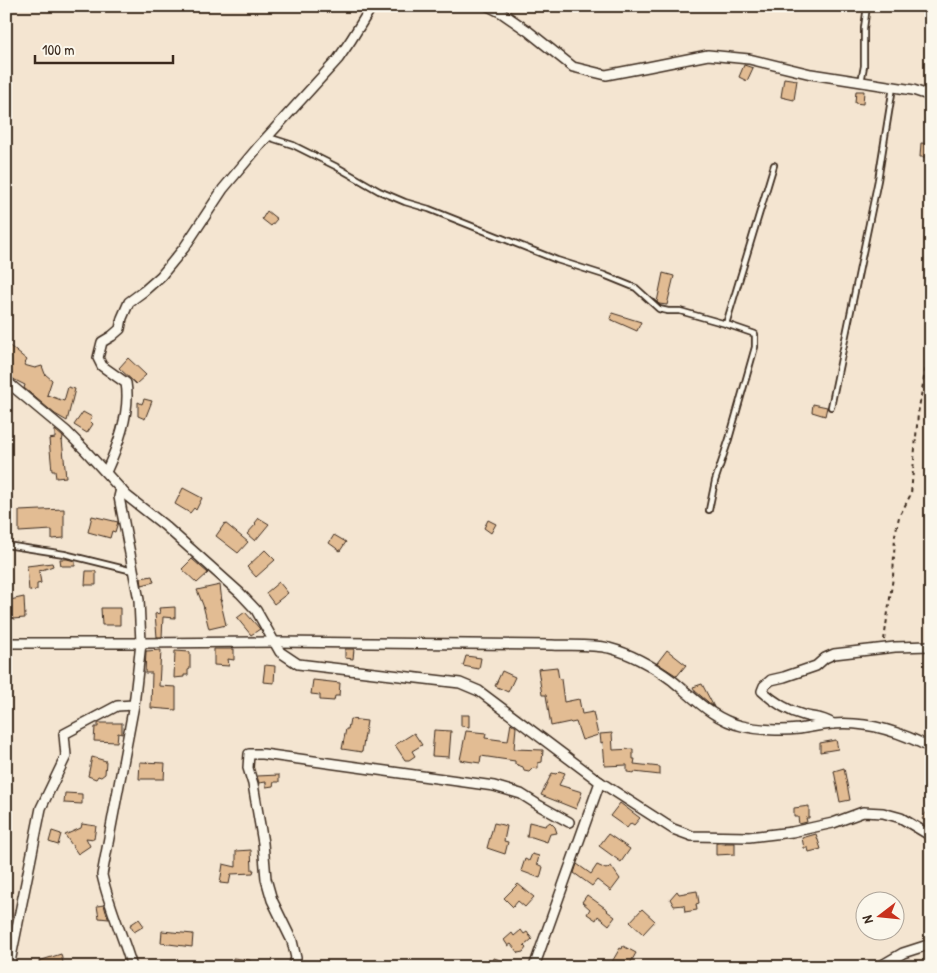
<svg xmlns="http://www.w3.org/2000/svg" width="937" height="973" font-family="'Patrick Hand',sans-serif">
  <style>
    .building { fill: #e2bc93; stroke: #3b2a1e }
    .lines { fill: none; stroke-linecap: round; stroke-linejoin: round }
    .lane-casing { stroke: #3b2a1e; stroke-width: 8 }
    .street-casing { stroke: #3b2a1e; stroke-width: 12 }
    .path { stroke: #3b2a1e; stroke-width: 2; stroke-dasharray: 4 4; stroke-linecap: butt }
    .lane { stroke: #fbf7ec; stroke-width: 4.5 }
    .street { stroke: #fbf7ec; stroke-width: 9 }
  </style>
  <rect width="100%" height="100%" fill="#f4e5d1"/>
  <filter id="ink" filterUnits="userSpaceOnUse"><feTurbulence type="fractalNoise" baseFrequency=".02" numOctaves="2"/><feDisplacementMap in="SourceGraphic" scale="10" xChannelSelector="R" yChannelSelector="G"/><feConvolveMatrix kernelMatrix="1 2 1 2 8 2 1 2 1" color-interpolation-filters="sRGB"/></filter>
  <g filter="url(#ink)">
    <g class="building">
      <polygon points="744,65 753,68 747,81 739,77"/>
      <polygon points="784,78 797,80 794,100 781,97"/>
      <polygon points="856,91 864,91 863,104 855,103"/>
      <polygon points="921,143 931,144 931,157 920,157"/>
      <polygon points="267,211 277,219 271,226 262,219"/>
      <polygon points="663,273 674,276 667,305 659,304 657,302"/>
      <polygon points="612,313 641,322 637,331 610,319"/>
      <polygon points="6,343 27,360 24,365 35,368 42,366 45,374 52,380 47,395 64,401 68,387 75,389 67,421 55,414 24,388 25,385 15,380 11,377 12,374 6,369"/>
      <polygon points="128,358 146,375 136,384 119,368"/>
      <polygon points="144,399 152,401 145,419 138,416 138,402 142,404"/>
      <polygon points="813,404 827,407 825,416 812,412"/>
      <polygon points="83,412 92,417 90,421 93,424 87,433 74,425"/>
      <polygon points="55,430 63,437 62,441 62,440 66,477 56,478 55,471 52,471 49,439 55,438"/>
      <polygon points="183,488 202,498 196,510 194,508 190,513 175,504"/>
      <polygon points="64,509 64,538 52,539 52,530 19,532 19,511"/>
      <polygon points="92,516 118,522 115,532 112,531 110,538 88,532"/>
      <polygon points="259,518 269,524 255,541 247,534 256,524 255,523"/>
      <polygon points="488,520 496,524 491,533 484,528"/>
      <polygon points="225,523 248,542 238,553 216,536"/>
      <polygon points="334,535 346,542 340,551 329,543"/>
      <polygon points="265,550 275,560 256,577 247,567"/>
      <polygon points="60,559 67,559 75,561 75,566 61,566"/>
      <polygon points="192,559 208,573 197,583 182,569"/>
      <polygon points="52,563 53,566 39,571 41,583 37,584 37,590 29,591 27,566"/>
      <polygon points="86,571 96,571 96,585 85,585"/>
      <polygon points="152,576 154,582 142,585 141,578"/>
      <polygon points="279,582 288,593 274,604 266,593"/>
      <polygon points="220,585 222,602 220,599 226,625 209,629 203,605 197,590"/>
      <polygon points="24,597 25,618 12,619 10,600"/>
      <polygon points="175,607 175,618 163,617 162,637 157,637 155,614 160,613 159,608"/>
      <polygon points="101,608 120,608 120,625 102,625"/>
      <polygon points="245,612 260,629 251,635 237,618"/>
      <polygon points="214,649 234,649 234,660 228,659 229,666 214,665"/>
      <polygon points="345,649 354,649 353,659 345,658"/>
      <polygon points="161,650 159,686 176,687 176,710 151,708 152,673 145,673 146,651"/>
      <polygon points="667,650 686,665 677,676 657,663"/>
      <polygon points="175,651 190,652 190,669 188,670 188,675 184,675 184,677 174,678"/>
      <polygon points="466,656 481,658 479,669 463,666"/>
      <polygon points="265,665 275,666 274,683 263,682"/>
      <polygon points="557,667 559,679 561,679 564,702 579,699 582,714 593,712 598,735 582,740 576,722 571,723 570,722 551,726 546,695 542,695 538,669"/>
      <polygon points="502,671 515,677 508,692 495,686"/>
      <polygon points="313,680 340,683 339,696 335,696 334,701 320,700 320,695 311,694"/>
      <polygon points="702,684 714,707 695,691 693,687"/>
      <polygon points="461,715 469,715 469,727 461,726"/>
      <polygon points="350,719 367,721 362,752 342,749 346,729 348,729"/>
      <polygon points="98,723 122,723 122,734 118,733 117,742 94,741 95,727 98,727"/>
      <polygon points="511,723 516,727 514,749 543,750 542,762 538,763 538,769 533,768 529,772 524,771 523,767 515,764 515,761 481,756 480,763 460,760 466,731 486,733 485,738 508,741"/>
      <polygon points="434,730 451,731 449,757 432,756"/>
      <polygon points="414,733 422,745 412,751 415,756 409,760 405,760 395,745"/>
      <polygon points="612,733 613,750 633,749 633,759 635,759 634,764 660,767 660,775 634,772 634,773 627,772 627,765 605,766 603,742 601,743 600,734"/>
      <polygon points="836,740 838,749 820,752 820,743"/>
      <polygon points="92,757 106,761 105,774 101,777 98,776 96,779 88,776"/>
      <polygon points="140,762 165,763 164,779 139,779"/>
      <polygon points="844,768 850,800 840,802 834,771"/>
      <polygon points="559,771 565,773 559,785 582,792 576,809 541,795 552,773 556,774"/>
      <polygon points="279,775 279,782 274,782 273,786 266,787 266,782 259,783 257,776"/>
      <polygon points="65,793 82,794 82,804 64,803"/>
      <polygon points="620,803 640,818 634,825 631,823 627,828 610,816"/>
      <polygon points="931,805 931,824 922,819"/>
      <polygon points="809,806 809,818 806,818 807,822 799,824 798,817 794,817 794,808"/>
      <polygon points="529,822 545,826 550,822 555,827 557,833 550,834 547,842 532,837 527,837"/>
      <polygon points="494,823 507,826 504,841 508,842 505,854 487,848"/>
      <polygon points="82,824 96,826 94,839 86,838 90,846 78,854 65,835 81,828"/>
      <polygon points="52,831 61,834 58,845 49,842"/>
      <polygon points="608,834 630,849 621,862 599,846"/>
      <polygon points="816,834 821,849 809,852 808,848 804,848 802,838"/>
      <polygon points="716,843 725,844 725,843 735,843 735,854 716,855"/>
      <polygon points="251,850 252,870 254,870 253,873 231,874 229,884 220,883 223,864 236,867 236,851"/>
      <polygon points="532,854 539,856 537,864 543,867 540,878 521,871 525,859 529,861"/>
      <polygon points="577,864 591,874 597,865 606,869 611,866 620,879 611,891 597,880 592,886 574,873"/>
      <polygon points="518,884 534,897 525,907 518,901 513,907 504,898"/>
      <polygon points="677,891 679,894 697,891 699,903 696,904 697,910 685,912 684,905 674,906 670,899"/>
      <polygon points="587,895 608,910 607,911 615,917 609,925 598,916 596,920 587,914 590,909 582,902"/>
      <polygon points="104,905 106,912 109,919 99,918 97,906"/>
      <polygon points="642,909 655,921 643,934 630,922"/>
      <polygon points="139,919 144,926 134,932 130,925"/>
      <polygon points="521,930 524,934 527,932 532,939 524,946 526,948 523,952 518,953 511,944 508,946 504,940 512,933 514,936"/>
      <polygon points="162,931 193,934 192,947 161,943"/>
      <polygon points="623,946 636,953 628,967 609,967 620,948 622,949"/>
      <polygon points="61,954 64,967 40,967 39,961"/>
      <polygon points="233,958 250,960 250,967 233,967"/>
      <polygon points="494,958 516,965 515,967 492,967"/>
    </g>
    <g class="lines">
      <g class="lane-casing">
        <g id="lane">
          <polyline points="861,82 864,66 864,28 867,6"/>
          <polyline points="268,137 293,145 337,167 379,191 405,202 429,209 557,260 604,275 636,288 659,309 668,311 680,311 726,324 774,165"/>
          <polyline points="831,407 878,180 893,87"/>
          <polyline points="709,510 715,481 729,439 755,347 755,334 726,324"/>
          <polyline points="6,545 64,554 133,571"/>
        </g>
      </g>
      <g class="street-casing">
        <g id="street">
          <polyline points="488,6 502,13 528,31 573,67 606,75 648,67 708,55 749,59 811,74 913,90 931,96"/>
          <polyline points="6,381 66,431 84,449 127,496 164,525 240,593 256,610 280,652 298,664 460,683 479,691 600,782 673,829 692,836 749,837 792,832 833,823 863,812 883,813 901,818 931,836"/>
          <path d="M106 472C118 446 131 412 126 383L102 366 98 358 102 342 112 336 120 329 122 318 129 302 144 291 161 276 184 248 223 189 259 146 338 59 351 40 372 6"/>
          <path d="M121 489 119 497 139 600 141 643 134 705 102 875C109 907 123 936 132 967"/>
          <path d="M6 643H141L275 642 552 645C571 646 591 644 609 648 632 654 654 667 673 681 694 698 714 720 742 726 759 730 782 731 799 729 810 727 821 725 832 724 866 721 901 732 931 748"/>
          <path d="M833 724C820 716 816 719 803 715 788 711 773 701 762 691L764 686 771 680 784 677 816 666 825 658 834 654 895 647 931 646"/>
          <polyline points="9,967 41,808 66,756 64,734 117,706 134,705"/>
          <polyline points="293,967 296,958 292,941 272,900 266,879 263,843 253,784 248,768 249,754 263,754 494,786 521,794 540,806 569,822"/>
          <polyline points="534,967 600,782"/>
          <polyline points="879,967 903,953 931,944"/>
        </g>
      </g>
      <polyline class="path" points="884,640 893,577 895,535 899,517 911,494 918,414 931,336"/>
      <use href="#lane" class="lane"/>
      <use href="#street" class="street"/>
    </g>
  </g>
  <rect width="937" height="973" fill="none" stroke="#fbf7ec" stroke-width="25"/>
  <rect x="12" y="12" width="912" height="948" fill="none" stroke="#3b2a1e" stroke-width="2" filter="url(#ink)"/>
  <g transform="translate(880 916) rotate(254)"><circle r="24" fill="#fbf7ec" stroke="#aea59a"/>
  <path d="M0-4L9 19L0 12L-9 19Z" fill="#c8321e"/>
  <text y="-8" font-size="14" font-weight="bold" text-anchor="middle" fill="#3b2a1e">N</text>
  </g>
  <path d="M35 55v8h138v-8" fill="none" stroke="#3b2a1e" stroke-width="2.5"/>
  <text x="42" y="55" font-size="15" fill="#3b2a1e" stroke="#fbf7ec" stroke-width="4" paint-order="stroke">100 m</text>
</svg>
